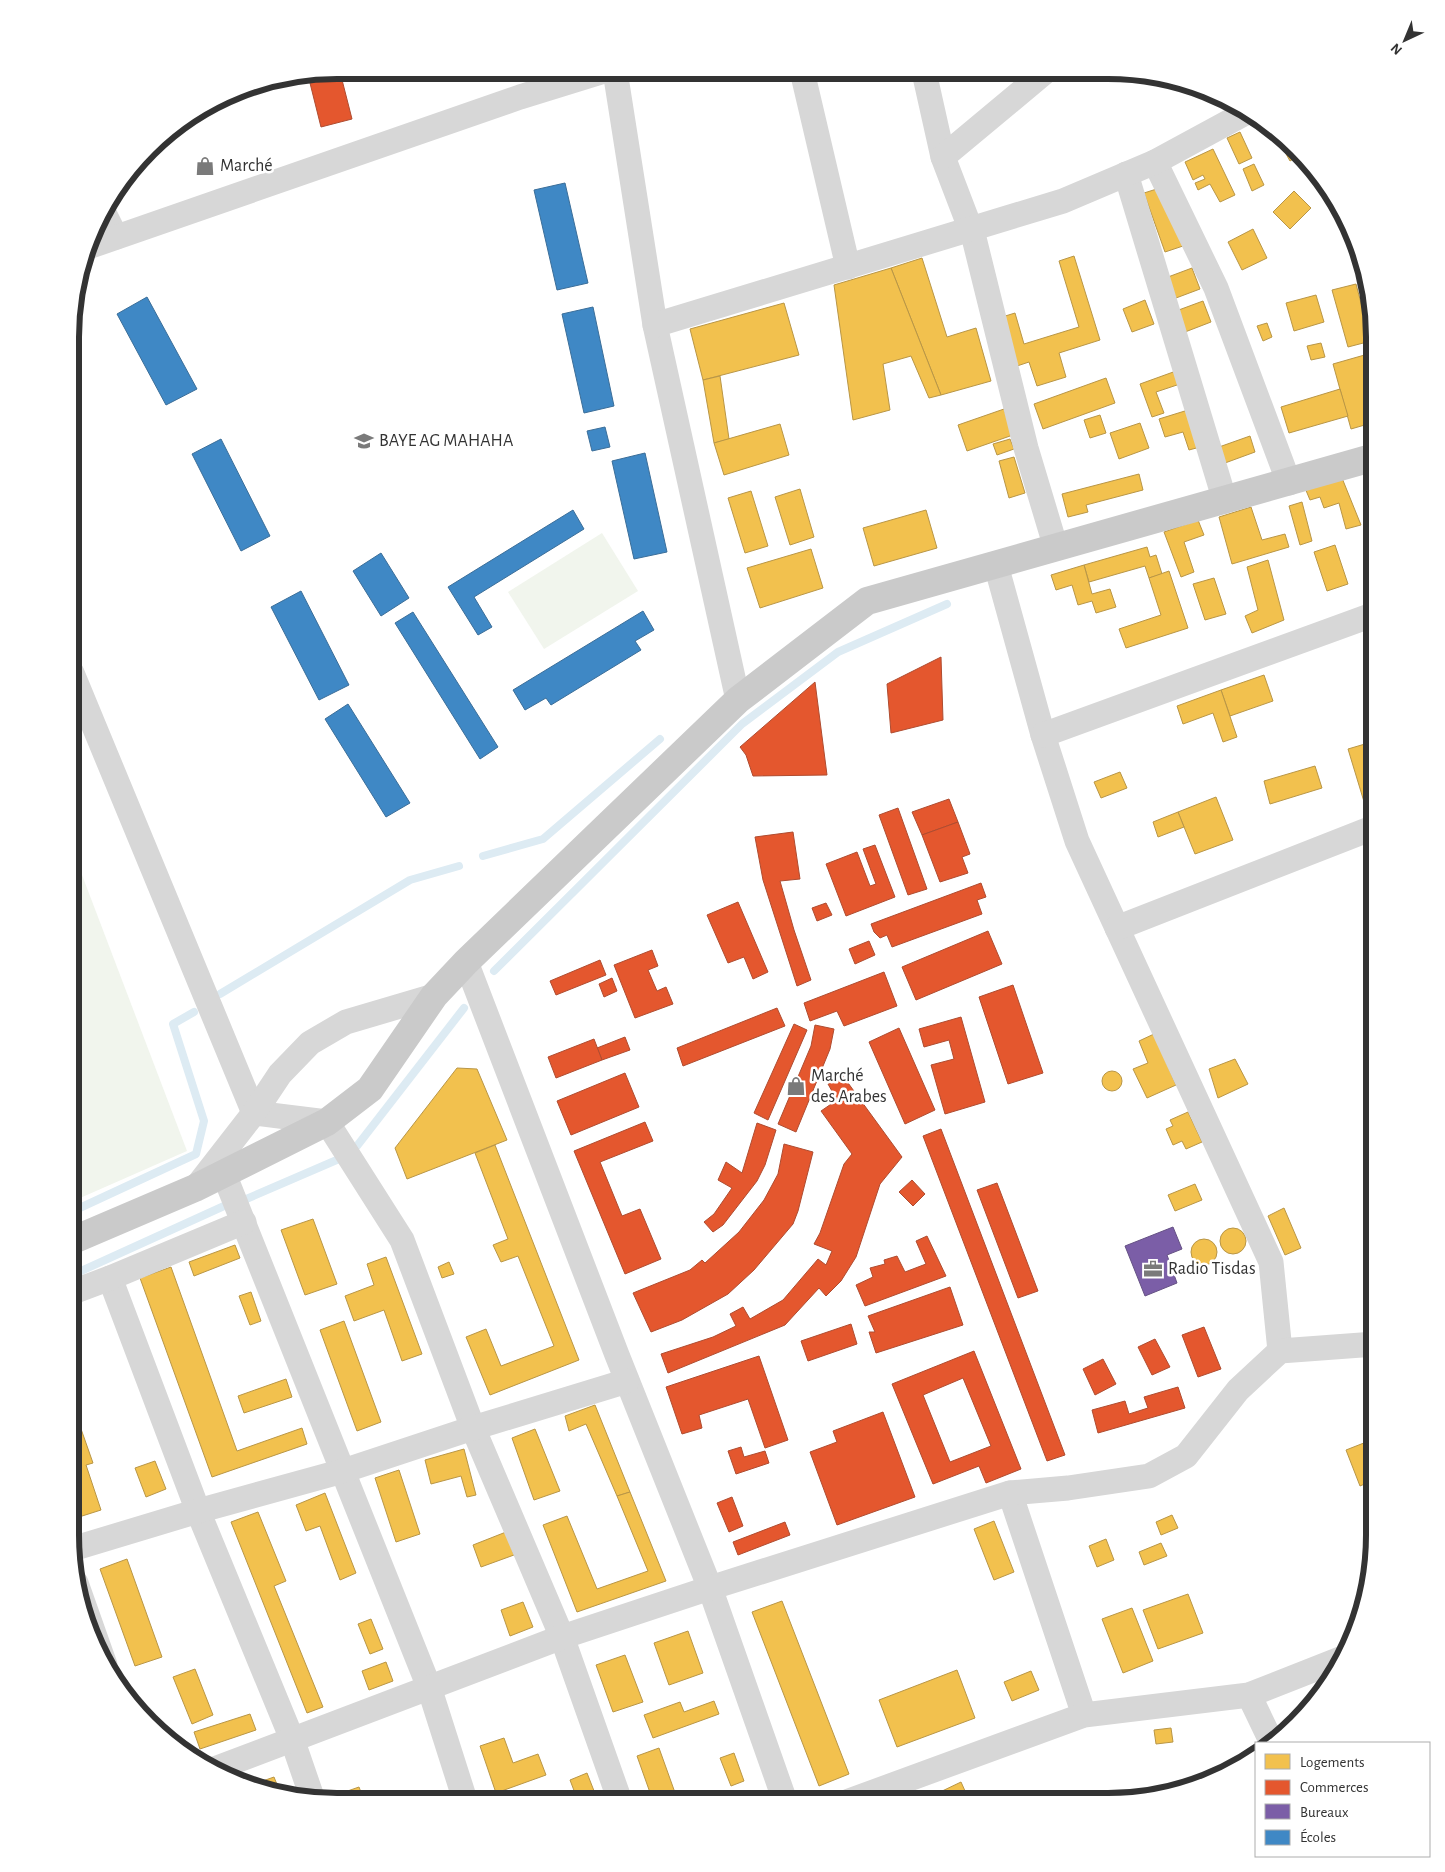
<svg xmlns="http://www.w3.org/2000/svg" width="1445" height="1872" font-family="'Alegreya Sans',sans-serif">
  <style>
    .green { fill: #f1f5ed }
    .homes { fill: #f2c14e; stroke: #b99646 }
    .shops { fill: #e4572e; stroke: #af4c30; fill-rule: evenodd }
    .offices { fill: #7b5ea7; stroke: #655184 }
    .schools { fill: #3f88c5; stroke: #3b6e99 }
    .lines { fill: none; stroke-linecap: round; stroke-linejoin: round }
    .stream { stroke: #ddebf3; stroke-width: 8 }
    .street { stroke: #d7d7d7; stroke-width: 25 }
    .primary { stroke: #cacaca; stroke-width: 28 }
    .labels { text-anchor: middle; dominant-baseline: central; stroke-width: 5; stroke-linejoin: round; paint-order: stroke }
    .poi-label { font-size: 18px; fill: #333; stroke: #fff; text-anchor: start }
    .rim { fill: none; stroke: #333; stroke-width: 6 }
  </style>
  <rect width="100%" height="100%" fill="#fff"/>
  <g class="green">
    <polygon points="602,533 638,591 544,649 508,592"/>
    <polygon points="71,846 187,1151 71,1202"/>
  </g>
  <g class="homes">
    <polygon points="1271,127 1301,154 1290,161"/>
    <polygon points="1240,132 1252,158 1239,164 1227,138"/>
    <polygon points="1213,149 1235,195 1220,202 1210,184 1198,190 1195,183 1205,179 1203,175 1193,180 1185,162"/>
    <polygon points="1254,164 1264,185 1252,191 1243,169"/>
    <polygon points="1163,187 1183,246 1165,252 1144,193"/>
    <polygon points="1294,191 1311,208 1290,229 1273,212"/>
    <polygon points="1253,229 1267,258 1242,270 1228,242"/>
    <polygon points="1074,256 1100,340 1059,353 1066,377 1037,386 1029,362 1017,366 1002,317 1015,313 1024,344 1079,327 1059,261"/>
    <polygon points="922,258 947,337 976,328 991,381 941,395 891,268"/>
    <polygon points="891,268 941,395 929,398 911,356 883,364 890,410 853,420 834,285"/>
    <polygon points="1192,268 1200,289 1176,298 1168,277"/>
    <polygon points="1356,284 1371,341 1348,347 1332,290"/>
    <polygon points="1316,295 1324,322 1294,331 1286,303"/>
    <polygon points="1145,300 1154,324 1132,332 1123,309"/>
    <polygon points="1203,301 1211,322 1185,332 1176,311"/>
    <polygon points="784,303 799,355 703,380 690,329"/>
    <polygon points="1267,323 1272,337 1263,341 1257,326"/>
    <polygon points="1321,343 1325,357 1311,360 1307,346"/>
    <polygon points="1375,352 1375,422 1351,429 1333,364"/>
    <polygon points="1176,371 1180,384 1156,392 1164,413 1152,417 1140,384"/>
    <polygon points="720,376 729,439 714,443 703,380"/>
    <polygon points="1106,378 1115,403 1043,429 1034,404"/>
    <polygon points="1340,389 1348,416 1289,433 1281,407"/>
    <polygon points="1004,409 1013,435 967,451 958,425"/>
    <polygon points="1188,410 1200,447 1189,450 1183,432 1165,437 1159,419"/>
    <polygon points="1100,415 1106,433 1090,438 1084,420"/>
    <polygon points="1140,423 1149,448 1119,459 1110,433"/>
    <polygon points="780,424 789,455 724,475 714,443"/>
    <polygon points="1250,436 1255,452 1225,463 1219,447"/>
    <polygon points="1010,439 1014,449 997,455 993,444"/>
    <polygon points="1014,457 1025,493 1009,498 999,461"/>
    <polygon points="1139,474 1143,490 1086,505 1088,512 1068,517 1062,494"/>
    <polygon points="1342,478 1361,525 1346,529 1339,503 1324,508 1320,497 1310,500 1305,488"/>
    <polygon points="1375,479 1375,507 1368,481"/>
    <polygon points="800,489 814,537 790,545 775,497"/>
    <polygon points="751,491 768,546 745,553 728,498"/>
    <polygon points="1302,502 1312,541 1300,545 1289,506"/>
    <polygon points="1251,507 1262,540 1285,534 1289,547 1232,564 1219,517"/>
    <polygon points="926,510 937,548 874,566 863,528"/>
    <polygon points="1198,520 1204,535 1184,542 1194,572 1181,577 1164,532"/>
    <polygon points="1335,545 1348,584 1327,591 1314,552"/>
    <polygon points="1147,547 1150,557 1156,555 1162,574 1149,578 1145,566 1089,582 1084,565"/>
    <polygon points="811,549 823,588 760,608 747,568"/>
    <polygon points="1268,560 1284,620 1252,633 1245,616 1258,610 1247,567"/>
    <polygon points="1084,565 1092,594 1110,589 1116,607 1096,613 1092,601 1078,605 1072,585 1056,590 1051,575"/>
    <polygon points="1169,571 1188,628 1126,648 1119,629 1161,615 1149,578"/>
    <polygon points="1214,578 1226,614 1205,620 1193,584"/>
    <polygon points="1264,675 1273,701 1230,716 1221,690"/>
    <polygon points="1221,690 1237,737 1223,742 1213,713 1183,724 1177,706"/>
    <polygon points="1375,741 1375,802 1365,805 1348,749"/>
    <polygon points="1315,766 1322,788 1270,804 1264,781"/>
    <polygon points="1120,772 1127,788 1101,798 1094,782"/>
    <polygon points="1216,797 1233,840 1195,854 1178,812"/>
    <polygon points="1178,812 1184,827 1158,837 1153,822"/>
    <polygon points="1154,1034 1176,1085 1147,1098 1133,1069 1148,1063 1139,1041"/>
    <polygon points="1235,1059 1248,1084 1218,1098 1209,1069"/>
    <polygon points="457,1068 477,1069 507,1140 407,1179 395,1148"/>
    <circle cx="1112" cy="1081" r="10"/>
    <polygon points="1188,1112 1202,1142 1186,1149 1182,1141 1173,1145 1166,1129 1173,1126 1170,1120"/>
    <polygon points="495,1145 579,1360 490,1395 466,1337 486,1329 501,1366 554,1346 518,1256 501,1262 493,1245 508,1239 475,1153"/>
    <polygon points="1195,1184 1202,1200 1175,1211 1168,1195"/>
    <polygon points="1284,1208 1301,1248 1285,1255 1268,1216"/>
    <polygon points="313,1219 337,1284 305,1295 281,1230"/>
    <circle cx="1233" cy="1241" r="13"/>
    <circle cx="1204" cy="1252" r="13"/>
    <polygon points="235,1245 240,1258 194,1276 189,1262"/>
    <polygon points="386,1257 422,1354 402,1361 384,1310 354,1321 345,1296 374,1285 367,1264"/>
    <polygon points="449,1262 454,1274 442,1278 438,1267"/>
    <polygon points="171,1267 237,1451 302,1428 307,1444 212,1477 140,1278"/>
    <polygon points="251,1292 261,1321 250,1325 239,1296"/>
    <polygon points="73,1306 79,1320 70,1324 70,1307"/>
    <polygon points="344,1321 381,1422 357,1431 320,1330"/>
    <polygon points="286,1379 292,1397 244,1413 238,1396"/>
    <polygon points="595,1405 630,1492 617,1496 586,1424 569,1431 565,1416"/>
    <polygon points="74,1409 93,1463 86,1465 101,1510 79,1517 70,1491 70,1410"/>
    <polygon points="535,1429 560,1491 534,1500 512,1438"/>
    <polygon points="1374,1439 1374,1480 1360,1486 1346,1450"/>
    <polygon points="464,1449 476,1495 467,1497 461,1476 431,1484 425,1460"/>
    <polygon points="155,1461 166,1489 146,1497 135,1468"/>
    <polygon points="399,1470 420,1534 396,1542 375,1478"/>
    <polygon points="630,1492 666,1581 577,1612 543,1525 567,1516 597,1589 648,1571 617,1496"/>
    <polygon points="325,1493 356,1573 340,1580 320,1526 306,1531 296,1505"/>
    <polygon points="258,1512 286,1581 274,1586 323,1707 307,1713 231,1522"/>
    <polygon points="1172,1515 1178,1528 1161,1535 1156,1522"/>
    <polygon points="994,1521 1014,1572 994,1580 974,1529"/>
    <polygon points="506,1532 514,1555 481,1567 473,1545"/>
    <polygon points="1106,1539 1114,1560 1097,1567 1089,1546"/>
    <polygon points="1161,1543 1167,1556 1144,1565 1139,1552"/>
    <polygon points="127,1559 162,1657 135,1666 100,1569"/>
    <polygon points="1188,1594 1203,1633 1158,1649 1143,1610"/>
    <polygon points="782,1601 849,1774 819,1786 752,1612"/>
    <polygon points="523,1602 533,1627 510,1636 501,1610"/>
    <polygon points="1132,1608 1153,1661 1123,1673 1102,1619"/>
    <polygon points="371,1619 383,1649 370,1654 358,1624"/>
    <polygon points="688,1631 703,1673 669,1685 654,1643"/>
    <polygon points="625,1655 643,1702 613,1712 596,1665"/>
    <polygon points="386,1662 393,1681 369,1690 362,1671"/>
    <polygon points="195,1669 213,1715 192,1724 173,1677"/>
    <polygon points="957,1670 975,1718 897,1747 879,1700"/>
    <polygon points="1031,1671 1039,1690 1012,1701 1004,1682"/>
    <polygon points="714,1701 719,1714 653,1738 644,1715 680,1702 684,1712"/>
    <polygon points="250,1714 256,1730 200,1749 194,1732"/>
    <polygon points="1171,1728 1173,1742 1156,1744 1154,1730"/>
    <polygon points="504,1738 513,1763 538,1754 546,1775 496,1793 480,1746"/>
    <polygon points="659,1748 678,1801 653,1801 637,1756"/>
    <polygon points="734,1753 744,1781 731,1786 720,1758"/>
    <polygon points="587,1773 598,1801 578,1801 570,1780"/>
    <polygon points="274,1777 278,1787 269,1791 259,1788 257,1783"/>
    <polygon points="961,1782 970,1802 942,1802 938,1793"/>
    <polygon points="359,1787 364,1800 341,1800 339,1794"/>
    <polygon points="750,1791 754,1801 722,1801"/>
  </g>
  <g class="shops">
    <polygon points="384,70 415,70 386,78"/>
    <polygon points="470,70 504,70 504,75 472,80"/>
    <polygon points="325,72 326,76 340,72 352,119 321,127 308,75"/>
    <polygon points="941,657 943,720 891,733 887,684"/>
    <polygon points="815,682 827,775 753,776 746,755 740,747"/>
    <polygon points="949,799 958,822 922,835 912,812"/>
    <polygon points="898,808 927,889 908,895 879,815"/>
    <polygon points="958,822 970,854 962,857 968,873 940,882 922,835"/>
    <polygon points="793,832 800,879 780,881 794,930 811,980 797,986 763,880 755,837"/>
    <polygon points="875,845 895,897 846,916 826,864 857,852 870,886 876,884 863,849"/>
    <polygon points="981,883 986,897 977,900 982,914 892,947 887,935 880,938 874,932 871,924"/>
    <polygon points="738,902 768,972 753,979 744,957 728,963 707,915"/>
    <polygon points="826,903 832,915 817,921 812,908"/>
    <polygon points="988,931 1002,964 916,1000 902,967"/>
    <polygon points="869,941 875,955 855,964 849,949"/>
    <polygon points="652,950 658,966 648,970 657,991 666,987 673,1004 635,1018 614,965"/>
    <polygon points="600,960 606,975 556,995 550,981"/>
    <polygon points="884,972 897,1006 844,1026 837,1011 810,1021 804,1003"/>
    <polygon points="612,978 617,991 604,997 599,984"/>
    <polygon points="1013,985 1043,1073 1008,1084 979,997"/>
    <polygon points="777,1008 785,1026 683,1066 677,1048"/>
    <polygon points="961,1017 985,1102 945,1114 931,1065 954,1059 949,1040 924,1047 919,1029"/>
    <polygon points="794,1024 807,1030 768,1120 754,1113"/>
    <polygon points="815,1025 834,1029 830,1049 796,1132 778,1124 811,1046"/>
    <polygon points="899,1028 935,1110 905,1124 869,1042"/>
    <polygon points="625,1037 630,1050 602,1060 597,1048"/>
    <polygon points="594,1039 602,1060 556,1078 548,1057"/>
    <polygon points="625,1073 639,1107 571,1135 557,1101"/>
    <polygon points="843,1076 902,1157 880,1184 856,1257 841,1281 826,1296 819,1288 785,1325 668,1373 661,1354 713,1337 736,1326 730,1314 743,1307 750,1319 783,1300 818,1259 826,1265 832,1251 814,1244 820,1233 844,1164 852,1154 821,1111 837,1100 828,1084"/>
    <polygon points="645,1122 653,1141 600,1162 622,1216 640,1209 661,1259 625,1274 574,1151"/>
    <polygon points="757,1123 776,1130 765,1165 757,1181 723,1225 713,1232 704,1222 714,1214 732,1188 718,1180 726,1162 742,1173"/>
    <polygon points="941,1129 1065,1455 1047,1461 923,1136"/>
    <polygon points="784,1144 813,1152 798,1211 793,1224 754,1270 728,1294 682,1320 651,1332 633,1293 690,1270 702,1260 705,1263 739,1232 764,1200 778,1174"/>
    <polygon points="912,1180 925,1194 913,1206 899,1192"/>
    <polygon points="997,1183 1038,1291 1018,1298 977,1190"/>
    <polygon points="927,1236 946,1276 865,1306 856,1285 873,1277 870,1268 885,1264 884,1260 897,1256 905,1272 926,1264 916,1241"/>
    <polygon points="950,1287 963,1325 876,1353 869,1332 875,1332 868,1316"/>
    <polygon points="851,1324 857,1344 808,1361 801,1341"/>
    <polygon points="1204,1327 1221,1369 1198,1377 1182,1335"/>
    <polygon points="1155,1339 1170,1367 1152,1375 1138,1347"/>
    <path d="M974 1351 1021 1469 986 1483 979 1466 933 1484 892 1384ZM963 1378 991 1446 950 1462 923 1395Z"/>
    <polygon points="759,1356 788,1440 765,1448 748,1399 699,1415 702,1428 682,1434 666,1387"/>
    <polygon points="1103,1359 1116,1384 1095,1395 1083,1369"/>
    <polygon points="1178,1387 1185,1408 1098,1433 1092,1410 1125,1401 1129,1414 1148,1408 1144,1397"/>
    <polygon points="883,1412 915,1497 837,1525 810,1452 837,1442 833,1431"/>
    <polygon points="741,1447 744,1457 765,1451 769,1463 736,1474 728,1451"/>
    <polygon points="732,1497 743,1526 729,1532 717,1503"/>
    <polygon points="785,1522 790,1535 738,1555 733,1542"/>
  </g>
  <polygon class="offices" points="1173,1227 1182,1249 1167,1255 1177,1283 1145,1296 1125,1246"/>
  <g class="schools">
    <polygon points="565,183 588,283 557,290 534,190"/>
    <polygon points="147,297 197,389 166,405 117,314"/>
    <polygon points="593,307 614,406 584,413 562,314"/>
    <polygon points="605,427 610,447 592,451 587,431"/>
    <polygon points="221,439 270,536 241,551 192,454"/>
    <polygon points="645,453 667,552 634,559 612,461"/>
    <polygon points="573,510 584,529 474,597 492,627 478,635 448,587"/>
    <polygon points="381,553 409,598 381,616 353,571"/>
    <polygon points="301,591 349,685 319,700 271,607"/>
    <polygon points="643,611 654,630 635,641 641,650 551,705 546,698 525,710 513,690"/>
    <polygon points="413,612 498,747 480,759 395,623"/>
    <polygon points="348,704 410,803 386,817 325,719"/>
  </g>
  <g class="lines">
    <g class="stream">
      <polyline points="483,856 543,839 660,739"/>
      <polyline points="494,971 742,724 838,652 947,604"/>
      <polyline points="220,994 410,880 459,866"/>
      <polyline points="357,1146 464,1008"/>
      <polyline points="244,1200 339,1159"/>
      <polyline points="71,1212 196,1154 204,1121 173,1024 194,1012"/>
      <polyline points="70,1276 224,1206"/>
    </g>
    <g class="street">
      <polyline points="615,71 655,325 738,700"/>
      <polyline points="802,71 848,267"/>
      <polyline points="924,72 943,157 974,238 1026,448 1056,548"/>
      <polyline points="943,157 1045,72"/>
      <polyline points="1155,162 1216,288 1289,483"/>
      <polyline points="1126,174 1225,501"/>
      <polyline points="103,211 116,237"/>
      <polyline points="91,246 520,97 604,71"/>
      <polyline points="655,325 1063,201 1155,162 1249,111"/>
      <polyline points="996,565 1043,735 1077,841 1271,1262 1280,1351"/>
      <polyline points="72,673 254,1113 327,1122 402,1240 473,1428 562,1637 620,1801"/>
      <polyline points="1043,735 1375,614"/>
      <polyline points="1117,928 1375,827"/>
      <polyline points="466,962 617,1355 710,1588 785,1801"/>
      <polyline points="224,1174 429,1687 465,1800"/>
      <polyline points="198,1185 254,1113 280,1074 310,1043 346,1022 434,996"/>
      <polyline points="244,1222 110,1278 198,1511 292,1739 313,1800"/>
      <polyline points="70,1293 110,1278"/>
      <polyline points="1010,1493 1084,1715"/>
      <polyline points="72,1549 198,1511 343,1471 473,1428 627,1381"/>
      <polyline points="76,1583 105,1665"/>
      <polyline points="1249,1695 1272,1743"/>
      <polyline points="212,1770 562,1637 710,1588 1010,1493 1068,1488 1149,1476 1186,1456 1238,1390 1280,1351 1375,1344"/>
      <polyline points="849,1801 1084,1715 1249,1695 1343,1658"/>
    </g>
    <polyline class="primary" points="71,1241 195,1188 327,1122 370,1089 434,996 466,962 738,700 867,601 1375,457"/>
  </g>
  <defs>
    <g id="shop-bare" transform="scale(1.5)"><path d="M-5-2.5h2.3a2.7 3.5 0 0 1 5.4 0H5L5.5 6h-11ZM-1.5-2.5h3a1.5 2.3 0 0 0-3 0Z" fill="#7a7a7a" stroke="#fff" stroke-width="2.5" paint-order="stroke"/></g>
    <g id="school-bare" transform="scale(1.5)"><path d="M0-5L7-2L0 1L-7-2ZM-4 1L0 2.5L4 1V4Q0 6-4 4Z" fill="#7a7a7a" stroke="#fff" stroke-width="2.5" paint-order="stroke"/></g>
    <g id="office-bare" transform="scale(1.5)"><path d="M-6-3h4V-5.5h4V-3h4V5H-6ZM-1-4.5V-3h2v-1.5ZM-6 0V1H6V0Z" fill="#7a7a7a" stroke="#fff" stroke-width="2.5" paint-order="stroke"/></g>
  </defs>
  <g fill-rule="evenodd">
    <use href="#shop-bare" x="205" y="166"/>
    <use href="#school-bare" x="364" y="441"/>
    <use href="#shop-bare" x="796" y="1086"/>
    <use href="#office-bare" x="1153" y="1269"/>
  </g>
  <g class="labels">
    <g class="poi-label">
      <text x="220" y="166">Marché</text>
      <text x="379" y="441">BAYE AG MAHAHA</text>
      <text x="811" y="1076">Marché<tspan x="811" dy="21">des Arabes</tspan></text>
      <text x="1168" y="1269">Radio Tisdas</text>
    </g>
  </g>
  <path d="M0 0H1445V1872H0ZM337 79H1108A258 258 0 0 1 1366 337V1535A258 258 0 0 1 1108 1793H337A258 258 0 0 1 79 1535V337A258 258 0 0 1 337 79Z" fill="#fff" fill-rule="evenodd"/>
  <path class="rim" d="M337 79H1108A258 258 0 0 1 1366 337V1535A258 258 0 0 1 1108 1793H337A258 258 0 0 1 79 1535V337A258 258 0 0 1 337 79Z"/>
  <rect x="1255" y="1742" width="175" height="115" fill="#ffffff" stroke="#adadad"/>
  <rect x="1265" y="1754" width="25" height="15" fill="#f2c14e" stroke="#adadad"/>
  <text x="1300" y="1767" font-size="15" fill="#333333">Logements</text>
  <rect x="1265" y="1780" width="25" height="15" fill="#e4572e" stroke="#adadad"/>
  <text x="1300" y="1792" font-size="15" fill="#333333">Commerces</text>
  <rect x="1265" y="1804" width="25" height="15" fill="#7b5ea7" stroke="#adadad"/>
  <text x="1300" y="1817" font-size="15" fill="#333333">Bureaux</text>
  <rect x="1265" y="1830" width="25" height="15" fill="#3f88c5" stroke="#adadad"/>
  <text x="1300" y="1842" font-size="15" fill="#333333">Écoles</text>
  <g transform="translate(1405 40) rotate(224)" stroke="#ffffff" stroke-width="4" paint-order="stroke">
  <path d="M0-4L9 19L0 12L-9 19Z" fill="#333333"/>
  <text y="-8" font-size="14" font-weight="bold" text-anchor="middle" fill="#333333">N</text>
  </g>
</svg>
